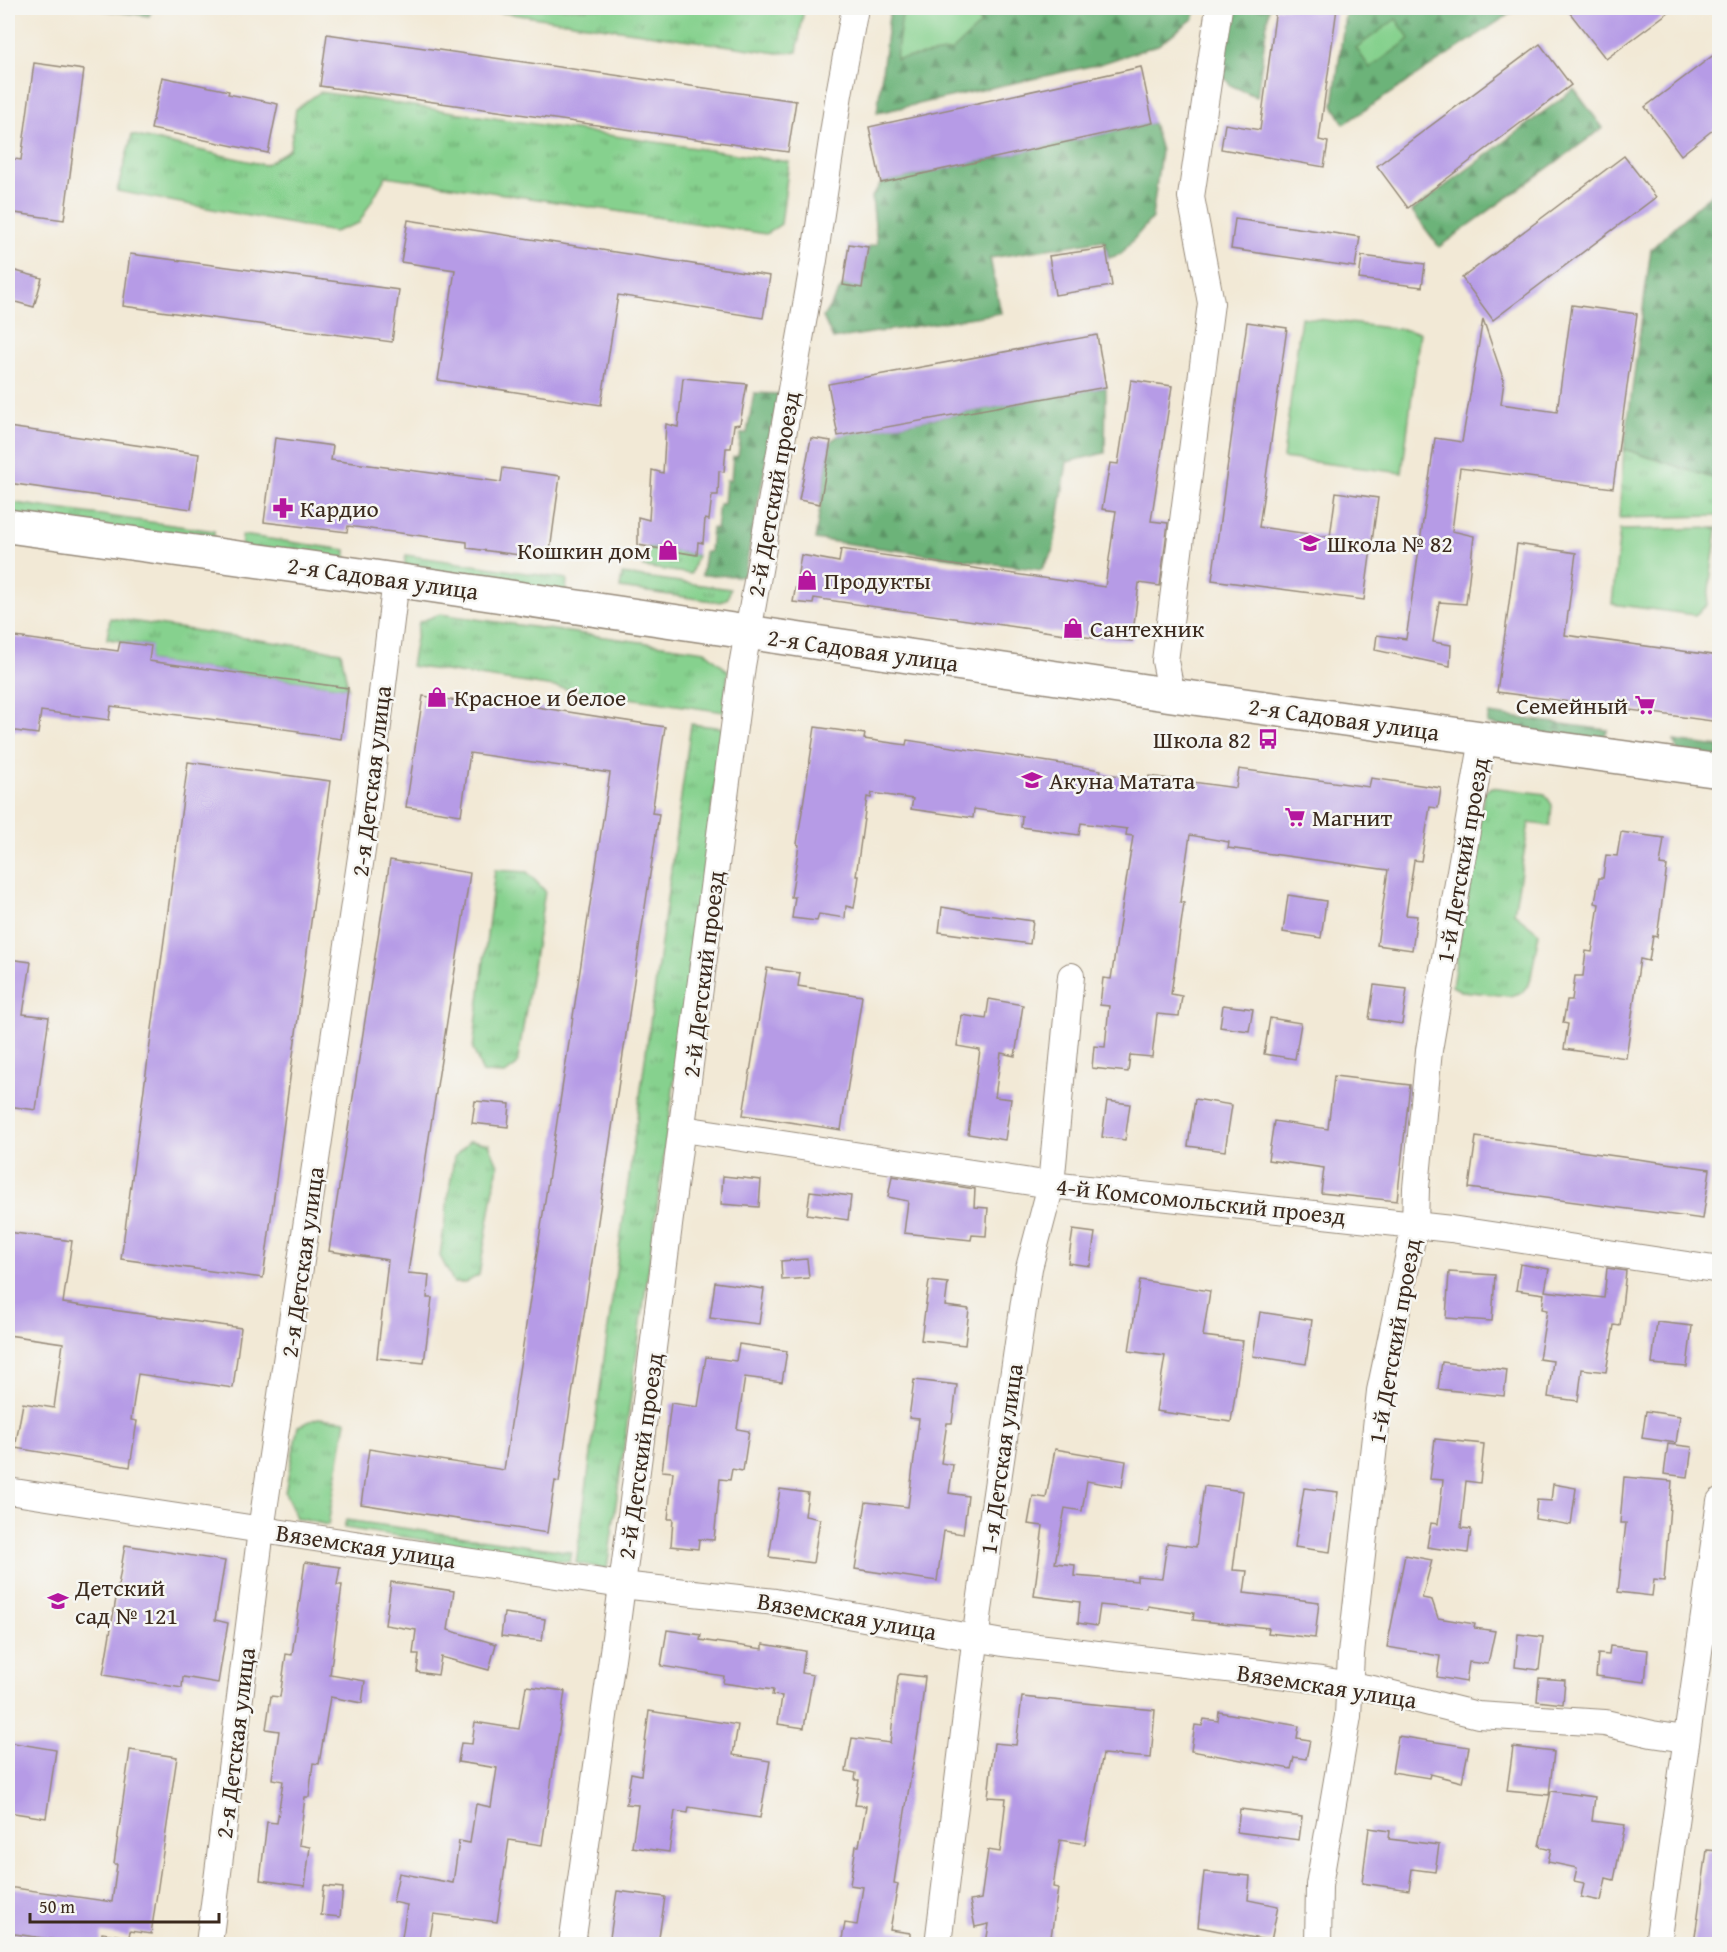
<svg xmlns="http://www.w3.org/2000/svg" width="1727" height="1952" font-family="'Gentium Book Plus',serif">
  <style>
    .grass { fill: url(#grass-tufts); stroke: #607e56; stroke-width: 1.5 }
    .forest { fill: url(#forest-firs); stroke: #546e4c; stroke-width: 1.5 }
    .park { fill: #86d18e; stroke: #607e56; stroke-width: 1.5 }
    .building { fill: #b69be6 }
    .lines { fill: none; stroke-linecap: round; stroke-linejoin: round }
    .minor-casing { stroke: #968a7a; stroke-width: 28 }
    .tertiary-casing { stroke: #968a7a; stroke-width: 36 }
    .minor { stroke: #fff; stroke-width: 26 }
    .tertiary { stroke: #fff; stroke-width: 33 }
    .labels { text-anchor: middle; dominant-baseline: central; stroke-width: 5; stroke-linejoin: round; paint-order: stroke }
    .street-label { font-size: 24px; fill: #3b2a1e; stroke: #f6f6f2 }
    .poi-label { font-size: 24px; fill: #3b2a1e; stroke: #f6f6f2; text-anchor: start }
  </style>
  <defs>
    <pattern id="grass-tufts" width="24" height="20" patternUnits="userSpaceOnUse" patternTransform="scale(1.5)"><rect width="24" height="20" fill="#86d18e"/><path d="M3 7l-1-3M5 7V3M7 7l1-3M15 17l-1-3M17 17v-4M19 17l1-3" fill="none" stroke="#6faa73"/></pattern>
    <pattern id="forest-firs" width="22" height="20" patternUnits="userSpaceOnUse" patternTransform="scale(1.5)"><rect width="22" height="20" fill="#6cb379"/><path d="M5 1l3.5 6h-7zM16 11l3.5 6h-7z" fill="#5a9263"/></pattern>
  </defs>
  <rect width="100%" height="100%" fill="#f6f6f2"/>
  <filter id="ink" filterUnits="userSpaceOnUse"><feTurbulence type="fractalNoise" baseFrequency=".0167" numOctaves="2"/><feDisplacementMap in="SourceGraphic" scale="12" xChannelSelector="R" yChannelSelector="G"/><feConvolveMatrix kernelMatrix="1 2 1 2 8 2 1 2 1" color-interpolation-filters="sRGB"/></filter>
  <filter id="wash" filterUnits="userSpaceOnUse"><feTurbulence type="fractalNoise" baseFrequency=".008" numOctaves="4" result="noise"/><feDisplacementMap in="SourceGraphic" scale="24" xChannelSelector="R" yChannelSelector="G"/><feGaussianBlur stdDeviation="1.35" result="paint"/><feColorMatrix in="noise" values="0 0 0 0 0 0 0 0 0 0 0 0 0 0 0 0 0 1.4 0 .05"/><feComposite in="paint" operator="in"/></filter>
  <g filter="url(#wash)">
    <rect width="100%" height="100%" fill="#f2e9d6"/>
    <g class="grass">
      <polygon points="470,8 804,8 797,52 778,53"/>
      <polygon points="320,92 789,162 781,224 766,234 386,176 359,223 334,232 117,191 132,135 265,165 290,149 296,109"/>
      <polygon points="1624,449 1719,480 1718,516 1619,518"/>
      <polygon points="8,502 214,531 214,549 8,520"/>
      <polygon points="242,535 346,550 345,567 241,552"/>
      <polygon points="648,547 697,555 691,574 643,567"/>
      <polygon points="406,555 567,579 566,592 404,568"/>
      <polygon points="622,574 730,589 728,598 720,602 620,588"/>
      <polygon points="440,614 705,651 728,671 724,712 411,666 419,622"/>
      <polygon points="110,618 341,652 348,688 149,661 150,646 107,639"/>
      <polygon points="691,724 723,728 607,1569 576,1563"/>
      <polygon points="1491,787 1545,794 1552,805 1550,826 1529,823 1514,913 1539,933 1530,982 1523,992 1510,996 1461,991 1452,986 1484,793"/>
      <polygon points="495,870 527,872 545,891 517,1065 505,1074 483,1073 473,1049"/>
      <polygon points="470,1141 489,1144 498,1165 479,1275 465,1283 454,1283 440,1256 454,1157"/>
      <polygon points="318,1418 346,1421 328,1525 296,1518 285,1492 298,1426"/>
      <polygon points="346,1520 571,1552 570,1562 344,1528"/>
    </g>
    <g class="forest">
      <polygon points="90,8 153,8 149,16"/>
      <polygon points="890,8 1195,8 1194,18 1158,45 1100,64 877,113"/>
      <polygon points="1232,8 1269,8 1257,97 1230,85 1222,74"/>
      <polygon points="1346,8 1439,8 1444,14 1454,8 1511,8 1514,11 1344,124 1333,105"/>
      <polygon points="1574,89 1603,128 1439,247 1412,211"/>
      <polygon points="1153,123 1161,151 1152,218 1121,254 1109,258 1104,240 990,258 1001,313 833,339 823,317 843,285 862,287 868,247 877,244 872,197 881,183"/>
      <polygon points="1719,188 1719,480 1624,449 1651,249 1699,204"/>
      <polygon points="1106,387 1105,453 1067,462 1053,552 1041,570 815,539 831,441 838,436"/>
      <polygon points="754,393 779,394 744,576 702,575 705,552 710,552 712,528 716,529 719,504 724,504 726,480 731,480 733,457 738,456 741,434 747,433"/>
      <polygon points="1489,714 1608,730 1600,744 1487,724"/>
      <polygon points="1674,741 1719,747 1719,761 1679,756"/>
    </g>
    <g class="park">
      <polygon points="903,8 980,8 980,25 952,51 896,59"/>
      <polygon points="1396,19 1410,39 1370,68 1356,48"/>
      <polygon points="1301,317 1420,332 1402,473 1283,458"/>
      <polygon points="1717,528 1707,605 1695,615 1612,604 1620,530"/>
    </g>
    <g id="blocks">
      <g class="building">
        <polygon points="1276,8 1337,8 1319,140 1328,142 1324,167 1221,149 1225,124 1260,130"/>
        <polygon points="1566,8 1674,8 1606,59"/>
        <polygon points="327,34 796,101 788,152 320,86"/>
        <polygon points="1540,44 1571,85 1408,208 1377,166"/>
        <polygon points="1719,51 1719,125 1681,155 1645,107"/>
        <polygon points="34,63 84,70 64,220 8,212 8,158 21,160"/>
        <polygon points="1141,67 1153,123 881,183 869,127"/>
        <polygon points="162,77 229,91 228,94 278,104 268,153 151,129"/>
        <polygon points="1624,156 1656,197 1493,320 1462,278"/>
        <polygon points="1235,219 1360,237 1355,267 1231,249"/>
        <polygon points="408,220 770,276 763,318 618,295 601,405 438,380 455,270 401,262"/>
        <polygon points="849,244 868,247 862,288 843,285"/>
        <polygon points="1106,248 1112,286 1055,295 1049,256"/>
        <polygon points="130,254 399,290 392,342 123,306"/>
        <polygon points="1362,256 1425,264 1422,287 1359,279"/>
        <polygon points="12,270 42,278 34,307 8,300 8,287"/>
        <polygon points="1572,305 1637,314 1613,488 1460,468 1452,531 1474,536 1466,604 1439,602 1433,642 1451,645 1450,666 1375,650 1377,635 1406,639 1435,438 1462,442 1483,319 1504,381 1501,404 1557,412"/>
        <polygon points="1247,322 1287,328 1259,527 1330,537 1336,492 1378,498 1364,600 1212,580"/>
        <polygon points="1097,335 1106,387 838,436 828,384"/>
        <polygon points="683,378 747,384 740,424 734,425 731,448 726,448 724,472 719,471 718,495 712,495 709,520 705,519 703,543 698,542 697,555 638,545 638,517 649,520 652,470 663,473 666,424 678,427"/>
        <polygon points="1131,380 1172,386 1151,521 1168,523 1160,586 1139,583 1132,641 1093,638 814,598 813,604 793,602 801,555 839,562 841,549 1105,587 1116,511 1102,509 1110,463 1118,464"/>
        <polygon points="8,427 199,454 191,509 8,483"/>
        <polygon points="275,438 333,446 331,460 501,482 503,468 560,476 549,559 467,548 467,542 348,526 347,532 264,522"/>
        <polygon points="811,438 831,441 820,504 799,500"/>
        <polygon points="1517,544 1576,553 1565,635 1719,656 1719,722 1497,692"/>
        <polygon points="8,636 118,651 120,642 151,646 149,661 348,688 341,739 298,733 299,731 111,706 109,720 41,711 38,734 8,730"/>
        <polygon points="423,696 478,704 479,698 665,727 652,813 659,814 559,1482 555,1481 547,1533 361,1504 369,1449 504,1470 610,773 470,753 461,815 406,807"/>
        <polygon points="815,727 865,734 864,739 906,745 907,740 1101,770 1100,773 1148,780 1149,776 1236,788 1239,769 1369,787 1371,778 1441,788 1438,808 1430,807 1421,861 1414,860 1406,915 1417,916 1412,950 1377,945 1388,870 1228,848 1229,842 1190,835 1180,902 1184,903 1171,994 1182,996 1179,1016 1157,1014 1152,1057 1130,1055 1128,1072 1092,1068 1094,1046 1105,1047 1109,1006 1100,1005 1103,978 1111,979 1133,836 1126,835 1127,829 1081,823 1079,835 1021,827 1022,816 974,809 973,818 911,809 913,799 872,793 871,798 867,797 856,876 859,876 854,908 846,906 845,918 819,914 817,921 792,918 795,897 791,897 799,845 797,844"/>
        <polygon points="188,762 330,781 263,1278 121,1259"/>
        <polygon points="1621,832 1664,838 1660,865 1667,866 1657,937 1653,936 1649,961 1640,959 1626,1058 1564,1049 1568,1024 1563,1023 1567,1000 1572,1000 1575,976 1583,976 1586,951 1592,952 1599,904 1595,903 1599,878 1603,878 1606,855 1617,856"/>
        <polygon points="390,860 470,873 408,1273 429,1275 427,1298 432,1298 424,1363 377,1358 388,1260 329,1251"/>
        <polygon points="1288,895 1326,901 1321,938 1283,932"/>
        <polygon points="942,907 965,911 965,912 1033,921 1030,944 939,932"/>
        <polygon points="8,959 31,962 23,1014 49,1017 36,1110 8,1106"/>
        <polygon points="767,968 800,973 798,986 862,996 841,1130 743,1115"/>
        <polygon points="1374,985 1407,989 1402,1024 1369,1019"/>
        <polygon points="989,999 1023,1005 1015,1056 1001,1053 995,1097 1011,1099 1005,1140 968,1134 980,1050 957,1046 962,1015 986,1019"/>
        <polygon points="1223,1005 1253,1009 1249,1031 1220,1027"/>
        <polygon points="1270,1018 1301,1023 1295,1059 1264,1054"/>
        <polygon points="1334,1076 1410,1085 1397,1201 1321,1193 1324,1168 1268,1160 1274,1121 1328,1129"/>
        <polygon points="1195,1099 1232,1105 1225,1151 1188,1146"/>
        <polygon points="475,1101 510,1104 508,1127 472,1123"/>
        <polygon points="1107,1101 1130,1104 1125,1140 1102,1137"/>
        <polygon points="1476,1137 1710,1169 1703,1219 1469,1188"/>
        <polygon points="723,1176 761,1180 759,1207 721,1204"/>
        <polygon points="892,1176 975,1189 974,1207 988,1208 986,1236 972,1235 971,1240 904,1233 908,1201 888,1197"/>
        <polygon points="810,1191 851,1196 848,1220 807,1214"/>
        <polygon points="1073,1230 1095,1233 1090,1266 1068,1263"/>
        <polygon points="8,1232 72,1241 63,1303 241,1328 233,1388 138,1374 131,1420 137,1421 130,1467 15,1448 23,1403 54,1408 63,1343 8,1335"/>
        <polygon points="807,1259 809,1278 782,1280 781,1261"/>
        <polygon points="1520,1264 1549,1269 1545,1291 1604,1298 1607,1268 1626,1271 1620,1326 1614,1325 1606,1372 1582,1369 1578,1401 1548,1397 1553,1361 1539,1359 1547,1310 1542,1309 1544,1294 1516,1290"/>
        <polygon points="1449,1272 1495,1275 1492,1321 1446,1318"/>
        <polygon points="1140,1280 1210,1291 1203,1336 1243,1341 1231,1422 1156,1411 1165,1356 1129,1351"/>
        <polygon points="929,1281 948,1283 945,1306 969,1309 965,1345 921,1340"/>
        <polygon points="715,1282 764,1289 759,1324 710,1318"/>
        <polygon points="1260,1312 1312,1320 1306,1364 1253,1356"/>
        <polygon points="1657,1322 1692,1326 1687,1367 1652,1364"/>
        <polygon points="739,1344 787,1351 782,1382 745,1377 737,1429 749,1431 743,1471 732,1469 730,1480 720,1479 714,1540 699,1539 698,1549 671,1546 673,1519 668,1519 673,1472 662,1471 671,1403 698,1407 706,1357 736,1361"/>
        <polygon points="1442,1362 1507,1370 1504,1396 1438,1389"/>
        <polygon points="914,1380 957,1385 952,1423 947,1423 941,1463 953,1465 949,1493 968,1496 963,1534 944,1531 937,1581 855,1569 866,1502 908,1507 919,1419 909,1418"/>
        <polygon points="1646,1411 1680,1416 1676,1443 1642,1438"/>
        <polygon points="1435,1439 1484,1444 1480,1483 1466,1481 1461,1528 1471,1529 1468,1553 1427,1547 1431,1523 1438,1524 1443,1480 1430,1479"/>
        <polygon points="1668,1444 1692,1447 1688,1477 1664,1474"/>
        <polygon points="1055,1449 1126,1461 1122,1487 1087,1481 1082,1511 1065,1508 1055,1563 1075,1565 1074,1576 1137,1581 1137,1576 1162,1578 1167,1543 1196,1547 1204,1486 1243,1491 1233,1570 1247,1571 1244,1593 1319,1602 1315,1638 1268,1633 1269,1628 1193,1620 1194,1613 1148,1606 1148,1610 1100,1605 1097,1626 1078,1623 1080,1602 1034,1596 1043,1526 1028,1524 1033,1496 1046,1498"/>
        <polygon points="1624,1477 1672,1481 1664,1581 1654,1580 1652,1596 1618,1592 1626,1523 1620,1523"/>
        <polygon points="1553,1484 1576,1488 1571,1525 1535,1519 1537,1500 1551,1501"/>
        <polygon points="1304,1488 1338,1492 1330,1552 1295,1547"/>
        <polygon points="780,1489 808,1493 805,1516 820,1519 813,1563 769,1557"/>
        <polygon points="125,1545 225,1561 215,1620 228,1623 218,1683 183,1677 182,1688 103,1675"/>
        <polygon points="1405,1555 1432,1560 1422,1598 1432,1600 1438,1618 1475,1624 1474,1628 1495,1631 1488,1664 1469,1662 1466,1682 1437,1677 1440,1656 1387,1647"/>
        <polygon points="305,1562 340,1567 337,1585 342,1585 330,1675 365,1681 362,1703 330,1697 319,1764 313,1763 309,1797 305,1797 299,1845 310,1847 305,1886 260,1880 267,1822 277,1823 283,1781 272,1779 279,1731 266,1729 271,1696 280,1697 286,1654 292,1655"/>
        <polygon points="391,1582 454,1591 448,1630 496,1644 489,1670 441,1657 438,1675 417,1672 419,1654 413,1654 416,1630 385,1625"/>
        <polygon points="504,1613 545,1619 542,1641 501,1636"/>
        <polygon points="667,1630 701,1635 700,1640 763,1649 763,1644 805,1651 802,1673 813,1675 804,1728 778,1724 782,1696 772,1695 773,1690 723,1683 724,1676 661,1666"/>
        <polygon points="1518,1634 1543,1637 1539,1670 1515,1667"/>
        <polygon points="1610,1646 1648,1650 1645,1682 1596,1676 1598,1654 1609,1655"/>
        <polygon points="900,1674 925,1677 920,1721 900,1842 894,1883 898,1884 890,1930 910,1933 910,1944 841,1944 845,1923 857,1925 863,1887 850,1885 856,1846 859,1846 866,1806 855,1805 859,1780 855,1780 856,1773 846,1771 852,1738 890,1743 898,1676"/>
        <polygon points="1539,1678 1565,1680 1563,1704 1537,1701"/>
        <polygon points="526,1686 565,1691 542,1845 509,1840 497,1922 434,1914 429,1944 401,1944 407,1905 393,1902 399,1873 453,1883 459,1841 470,1843 476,1804 491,1807 497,1768 458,1762 461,1743 472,1744 475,1722 519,1729"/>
        <polygon points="1022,1697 1155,1710 1151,1758 1103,1754 1085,1844 1060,1840 1053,1887 1058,1888 1050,1944 986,1944 989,1924 975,1927 970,1901 981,1899 988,1850 1000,1852 1006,1798 988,1797 994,1743 1016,1745"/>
        <polygon points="649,1711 738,1725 733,1755 770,1761 760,1818 689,1807 688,1813 675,1811 669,1852 632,1847 638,1805 626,1804 631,1773 641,1775"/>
        <polygon points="1219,1712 1299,1726 1297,1738 1310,1740 1306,1759 1294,1757 1291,1769 1191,1751 1195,1725 1202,1726 1204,1719 1218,1721"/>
        <polygon points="1398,1736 1469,1747 1462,1782 1430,1774 1429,1778 1392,1772"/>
        <polygon points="8,1742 56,1750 46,1818 8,1812"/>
        <polygon points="1513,1747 1554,1752 1549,1795 1507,1791"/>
        <polygon points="130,1750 177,1757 151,1934 130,1931 129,1937 102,1933 100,1944 85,1944 8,1933 8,1887 112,1902 117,1864 114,1864"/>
        <polygon points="1551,1791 1595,1797 1592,1821 1625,1825 1614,1880 1606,1878 1601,1901 1581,1897 1584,1883 1574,1881 1577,1868 1548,1862 1551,1849 1539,1846"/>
        <polygon points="1240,1809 1302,1817 1299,1840 1237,1832"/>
        <polygon points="1369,1828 1390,1831 1389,1839 1439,1845 1435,1872 1412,1869 1409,1890 1362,1883"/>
        <polygon points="1707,1850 1719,1851 1719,1944 1694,1944"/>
        <polygon points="1204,1872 1250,1876 1248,1900 1278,1906 1271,1941 1198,1927"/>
        <polygon points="324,1886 343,1888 340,1917 321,1915"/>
        <polygon points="617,1891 665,1897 658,1944 609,1944"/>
      </g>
    </g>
  </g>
  <g filter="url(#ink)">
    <use href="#blocks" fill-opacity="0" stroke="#968a7a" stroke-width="1.5"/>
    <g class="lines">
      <g class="minor-casing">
        <g id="minor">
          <polyline points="1172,695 1165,661 1211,303 1191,197 1219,8"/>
          <polyline points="683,1129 1051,1185 1451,1229 1720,1270"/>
          <polyline points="8,1491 622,1585 775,1602 1003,1643 1321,1680 1373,1689 1478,1715 1605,1723 1652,1734 1685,1739"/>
          <polyline points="209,1944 261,1530 365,830 396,580"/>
          <polyline points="572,1944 618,1616 742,666 814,260 839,94 855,8"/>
          <polyline points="938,1944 979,1610 1029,1268 1051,1185 1071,976"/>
          <polyline points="1318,1944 1319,1885 1348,1716 1351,1654 1380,1391 1415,1225 1416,1188 1429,1050 1483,739"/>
          <polyline points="1658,1944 1720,1501"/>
        </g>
      </g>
      <g class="tertiary-casing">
        <polyline id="tertiary" points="8,526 368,576 1172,695 1720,771"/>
      </g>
      <use href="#minor" class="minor"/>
      <use href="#tertiary" class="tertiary"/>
    </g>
  </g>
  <defs>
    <g id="pharmacy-bare" transform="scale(1.62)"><path d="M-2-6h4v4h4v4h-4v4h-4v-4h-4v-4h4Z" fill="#b5179e" stroke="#f6f6f2" stroke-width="2.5" paint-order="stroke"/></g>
    <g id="school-bare" transform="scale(1.62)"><path d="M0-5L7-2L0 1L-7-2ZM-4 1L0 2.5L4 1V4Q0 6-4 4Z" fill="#b5179e" stroke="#f6f6f2" stroke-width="2.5" paint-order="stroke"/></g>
    <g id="shop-bare" transform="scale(1.62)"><path d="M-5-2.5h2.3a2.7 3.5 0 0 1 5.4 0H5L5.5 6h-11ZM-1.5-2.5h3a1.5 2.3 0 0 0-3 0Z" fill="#b5179e" stroke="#f6f6f2" stroke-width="2.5" paint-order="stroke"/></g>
    <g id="supermarket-bare" transform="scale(1.62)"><path d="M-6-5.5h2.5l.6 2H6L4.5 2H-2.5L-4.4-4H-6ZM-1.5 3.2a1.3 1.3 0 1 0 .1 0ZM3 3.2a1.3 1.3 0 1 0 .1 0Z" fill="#b5179e" stroke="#f6f6f2" stroke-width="2.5" paint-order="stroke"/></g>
    <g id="bus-bare" transform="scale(1.62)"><path d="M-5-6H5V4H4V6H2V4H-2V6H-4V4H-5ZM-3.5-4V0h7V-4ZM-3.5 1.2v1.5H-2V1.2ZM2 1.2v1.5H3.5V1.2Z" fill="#b5179e" stroke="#f6f6f2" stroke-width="2.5" paint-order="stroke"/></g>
  </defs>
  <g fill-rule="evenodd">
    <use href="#pharmacy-bare" x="283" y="508"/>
    <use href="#school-bare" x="1310" y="543"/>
    <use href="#shop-bare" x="668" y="550"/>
    <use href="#shop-bare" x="807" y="580"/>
    <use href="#shop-bare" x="1073" y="628"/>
    <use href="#shop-bare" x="437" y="697"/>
    <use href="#supermarket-bare" x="1645" y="705"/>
    <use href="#bus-bare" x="1268" y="739"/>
    <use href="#school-bare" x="1032" y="780"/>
    <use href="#supermarket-bare" x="1295" y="817"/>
    <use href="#school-bare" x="58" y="1601"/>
  </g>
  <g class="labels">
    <g class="street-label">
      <text transform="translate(773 494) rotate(-80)">2-й Детский проезд</text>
      <text transform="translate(383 578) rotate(8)">2-я Садовая улица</text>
      <text transform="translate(863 650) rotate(8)">2-я Садовая улица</text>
      <text transform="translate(1344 719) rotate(8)">2-я Садовая улица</text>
      <text transform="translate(371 781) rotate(-83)">2-я Детская улица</text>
      <text transform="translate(1462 860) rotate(-80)">1-й Детский проезд</text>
      <text transform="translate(703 974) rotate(-83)">2-й Детский проезд</text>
      <text transform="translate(1201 1201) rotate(6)">4-й Комсомольский проезд</text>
      <text transform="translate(302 1262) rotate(-82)">2-я Детская улица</text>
      <text transform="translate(1394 1341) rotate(-80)">1-й Детский проезд</text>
      <text transform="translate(640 1456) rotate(-82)">2-й Детский проезд</text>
      <text transform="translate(1001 1459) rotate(-82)">1-я Детская улица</text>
      <text transform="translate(366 1546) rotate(9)">Вяземская улица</text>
      <text transform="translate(847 1616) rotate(10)">Вяземская улица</text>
      <text transform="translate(1327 1686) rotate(9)">Вяземская улица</text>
      <text transform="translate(235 1743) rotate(-83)">2-я Детская улица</text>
    </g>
    <g class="poi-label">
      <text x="300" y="508">Кардио</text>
      <text x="1327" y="543">Школа № 82</text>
      <text x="651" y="550" text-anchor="end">Кошкин дом</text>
      <text x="824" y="580">Продукты</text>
      <text x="1090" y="628">Сантехник</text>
      <text x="454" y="697">Красное и белое</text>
      <text x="1628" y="705" text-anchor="end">Семейный</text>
      <text x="1251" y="739" text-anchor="end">Школа 82</text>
      <text x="1049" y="780">Акуна Матата</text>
      <text x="1312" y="817">Магнит</text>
      <text x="75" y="1587">Детский<tspan x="75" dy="28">сад № 121</tspan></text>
    </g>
  </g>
  <rect width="1727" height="1952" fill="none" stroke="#f6f6f2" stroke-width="30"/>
  <path d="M30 1913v9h189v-9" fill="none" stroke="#3b2a1e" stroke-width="3"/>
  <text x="39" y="1913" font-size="18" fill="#3b2a1e" stroke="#f6f6f2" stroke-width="4.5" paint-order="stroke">50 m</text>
</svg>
